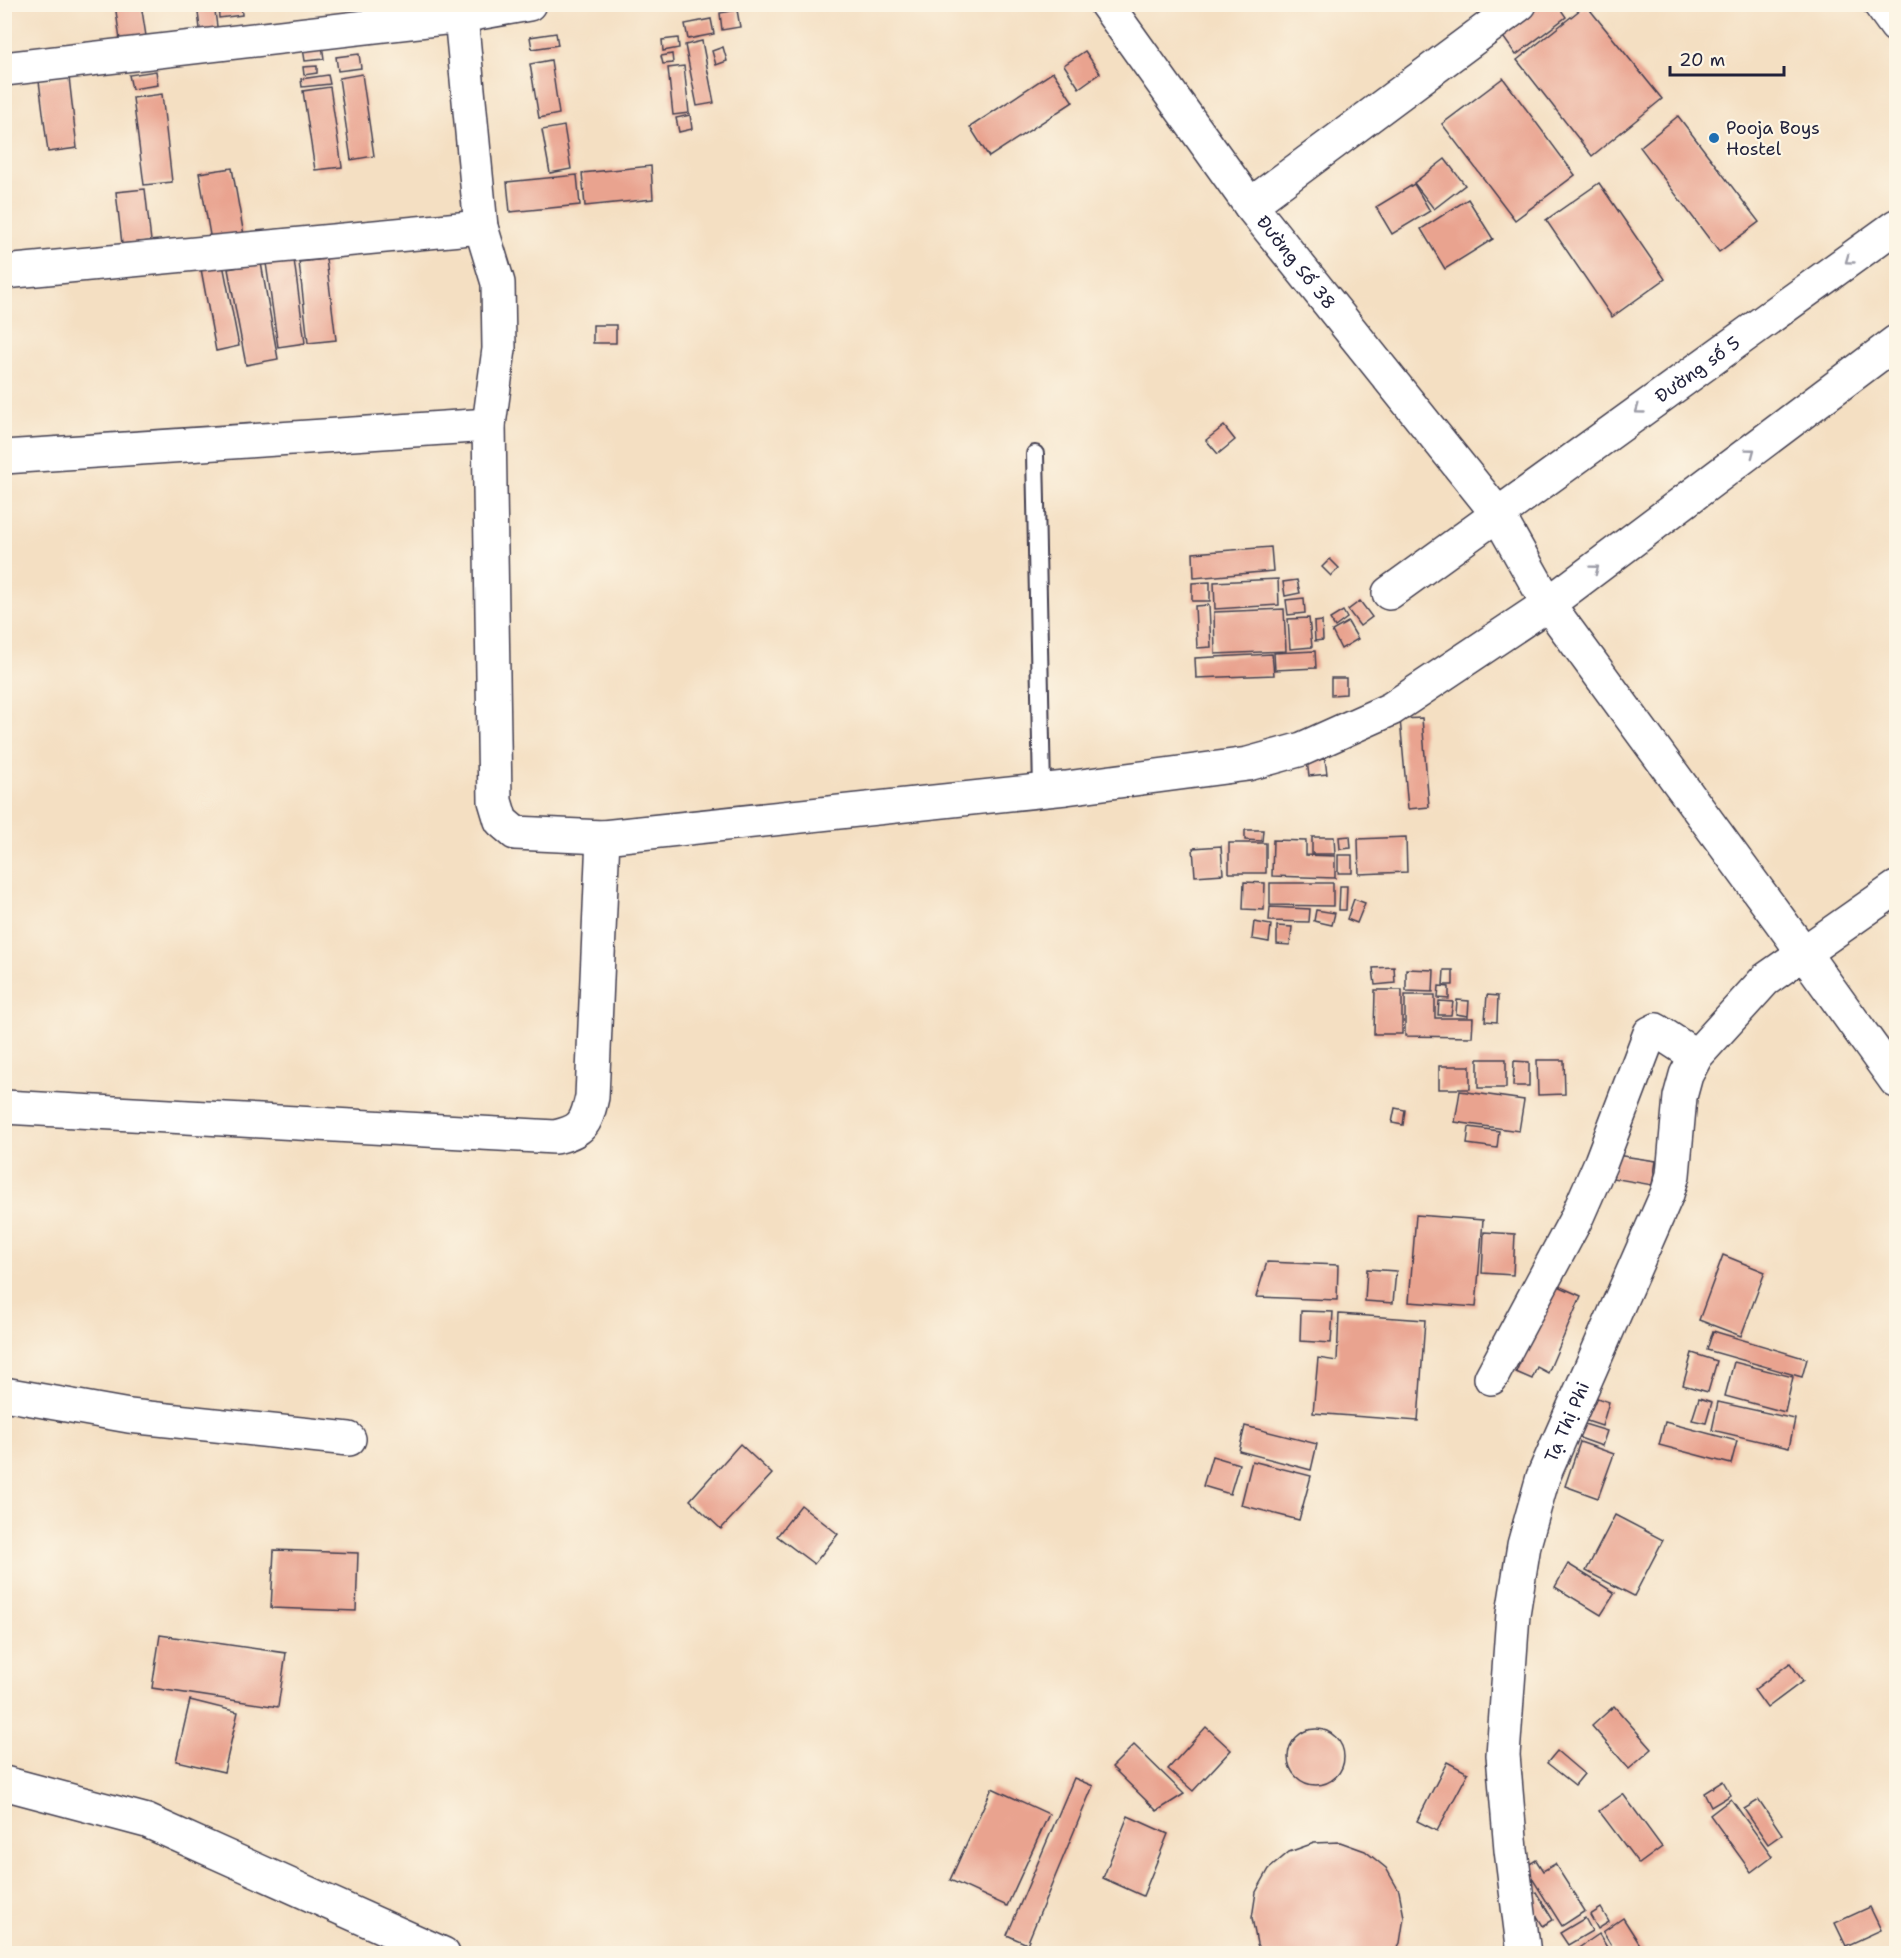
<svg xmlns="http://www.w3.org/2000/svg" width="1901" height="1958" font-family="'Shantell Sans',sans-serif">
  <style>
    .building { fill: #e9a38f }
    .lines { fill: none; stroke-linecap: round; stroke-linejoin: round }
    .lane-casing { stroke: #423e4f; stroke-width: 20 }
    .street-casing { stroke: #423e4f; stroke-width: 36 }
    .secondary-casing { stroke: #423e4f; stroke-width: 36 }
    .lane { stroke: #fff; stroke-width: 16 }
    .street { stroke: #fff; stroke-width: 33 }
    .secondary { stroke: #fff; stroke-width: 33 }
    .oneway { stroke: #9c9ca7 }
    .poi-dot { fill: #1f6fb2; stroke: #fcf5e5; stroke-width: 2 }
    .labels { text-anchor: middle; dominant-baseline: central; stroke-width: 4.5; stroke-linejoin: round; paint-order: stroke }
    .poi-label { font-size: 18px; fill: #22223b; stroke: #fcf5e5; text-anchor: start }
    .street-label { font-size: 18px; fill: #22223b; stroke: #fcf5e5 }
  </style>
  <rect width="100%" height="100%" fill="#fcf5e5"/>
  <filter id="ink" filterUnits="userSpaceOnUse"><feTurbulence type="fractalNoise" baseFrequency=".0167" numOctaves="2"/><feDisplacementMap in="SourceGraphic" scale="12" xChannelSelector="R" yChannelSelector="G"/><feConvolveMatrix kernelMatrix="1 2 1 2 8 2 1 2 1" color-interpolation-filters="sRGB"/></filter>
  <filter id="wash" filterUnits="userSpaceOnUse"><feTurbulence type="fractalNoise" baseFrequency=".008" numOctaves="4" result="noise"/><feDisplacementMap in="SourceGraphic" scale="24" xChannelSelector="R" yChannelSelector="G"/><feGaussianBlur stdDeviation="1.35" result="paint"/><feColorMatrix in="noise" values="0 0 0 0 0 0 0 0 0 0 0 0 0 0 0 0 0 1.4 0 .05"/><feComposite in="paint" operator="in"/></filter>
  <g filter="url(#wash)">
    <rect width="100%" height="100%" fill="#f4dfc2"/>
    <g id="blocks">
      <g class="building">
        <polygon points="115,4 141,4 146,36 120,40"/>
        <polygon points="197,4 214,4 218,34 201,37"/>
        <polygon points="218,4 241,4 242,15 219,18"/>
        <polygon points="1539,4 1557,4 1566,17 1516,55 1501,34"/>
        <polygon points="1586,5 1662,99 1592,156 1517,60"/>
        <polygon points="737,10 740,27 722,30 720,13"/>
        <polygon points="711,19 714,34 688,39 685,24"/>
        <polygon points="556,33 558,45 532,49 530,37"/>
        <polygon points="678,38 679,48 663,51 662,40"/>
        <polygon points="702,41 714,103 697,106 685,45"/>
        <polygon points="322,45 324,59 305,61 303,48"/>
        <polygon points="723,47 727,61 716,65 712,51"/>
        <polygon points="1085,51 1100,73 1079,88 1064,65"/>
        <polygon points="359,54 361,68 338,71 336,57"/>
        <polygon points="672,54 673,63 663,64 661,56"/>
        <polygon points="551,60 559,114 539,118 530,64"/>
        <polygon points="317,66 317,73 304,75 303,67"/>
        <polygon points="684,66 689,113 673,115 668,68"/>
        <polygon points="156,71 158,85 132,89 129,75"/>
        <polygon points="1053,72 1073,102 989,157 970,127"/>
        <polygon points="362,74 374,156 351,160 339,78"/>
        <polygon points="328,75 330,84 302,87 301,79"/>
        <polygon points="69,77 77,148 48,152 39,81"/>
        <polygon points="1503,78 1575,175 1515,220 1442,124"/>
        <polygon points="330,87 342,167 315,170 303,91"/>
        <polygon points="162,94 172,182 144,185 133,98"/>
        <polygon points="690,115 692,129 679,132 676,118"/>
        <polygon points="1678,116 1759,222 1719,252 1640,147"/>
        <polygon points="564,126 571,169 550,173 542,130"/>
        <polygon points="4,131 9,159 4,160"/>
        <polygon points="1445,159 1465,185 1434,209 1414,183"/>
        <polygon points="651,166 653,199 585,206 582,173"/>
        <polygon points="232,168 244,235 211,241 199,173"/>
        <polygon points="577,175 580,205 510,212 507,182"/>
        <polygon points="1599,183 1665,279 1612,317 1546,220"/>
        <polygon points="1414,184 1430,211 1392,234 1376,207"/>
        <polygon points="145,189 151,241 122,244 116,192"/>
        <polygon points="1468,199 1493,239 1445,269 1421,229"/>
        <polygon points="293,252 305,343 278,347 265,256"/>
        <polygon points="326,259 336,340 308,343 299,262"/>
        <polygon points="261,263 278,359 246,365 228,269"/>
        <polygon points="223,264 239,346 216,351 201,269"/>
        <rect x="593" y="325" width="23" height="18"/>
        <polygon points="1224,426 1235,440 1218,454 1206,440"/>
        <polygon points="1271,547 1273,571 1194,578 1193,553"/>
        <polygon points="1330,559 1339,568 1331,576 1322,567"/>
        <polygon points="1278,579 1279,605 1215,609 1214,582"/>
        <polygon points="1297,580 1300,593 1285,596 1283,582"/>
        <polygon points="1210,582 1210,601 1192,601 1192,583"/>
        <polygon points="1304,598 1305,613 1288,615 1286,600"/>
        <polygon points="1360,601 1372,617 1360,626 1348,610"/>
        <polygon points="1209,605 1211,647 1197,648 1195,606"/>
        <polygon points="1284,609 1286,651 1215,654 1214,612"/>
        <polygon points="1343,611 1347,618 1335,627 1330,619"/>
        <polygon points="1309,618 1312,647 1290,649 1288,619"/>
        <polygon points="1322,621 1323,640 1315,641 1314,622"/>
        <polygon points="1348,622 1358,639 1341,649 1332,631"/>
        <polygon points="1315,651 1316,668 1275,670 1274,653"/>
        <polygon points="1272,654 1274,675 1196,678 1195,658"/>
        <polygon points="1331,678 1346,678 1346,694 1331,695"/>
        <polygon points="1422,718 1429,807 1408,809 1400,719"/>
        <polygon points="1325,759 1327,774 1309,776 1307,761"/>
        <polygon points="1245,830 1263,830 1262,841 1245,840"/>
        <polygon points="1350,836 1351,848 1340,849 1339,837"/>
        <polygon points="1312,837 1334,837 1335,854 1312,854"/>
        <polygon points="1406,837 1407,872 1359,874 1358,839"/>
        <polygon points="1273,840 1306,841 1306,855 1335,856 1335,878 1272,876"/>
        <rect x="1229" y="843" width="37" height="30"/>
        <polygon points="1221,846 1223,874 1195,876 1193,848"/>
        <rect x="1338" y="855" width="14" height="18"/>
        <polygon points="1244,882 1265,883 1264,910 1243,909"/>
        <polygon points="1270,883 1333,883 1333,906 1270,905"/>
        <polygon points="1340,886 1347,886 1346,910 1339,910"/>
        <polygon points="1354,899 1365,903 1357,923 1347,919"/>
        <polygon points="1270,907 1310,909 1309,922 1269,921"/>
        <polygon points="1316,910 1335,913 1332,925 1314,921"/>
        <polygon points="1254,922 1271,925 1269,942 1252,939"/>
        <polygon points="1277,926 1292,927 1290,945 1277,944"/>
        <polygon points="1394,967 1395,983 1375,985 1373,968"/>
        <polygon points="1406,969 1434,970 1433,992 1406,991"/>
        <polygon points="1444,970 1453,970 1453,985 1443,985"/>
        <polygon points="1439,986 1449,987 1449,999 1438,998"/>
        <polygon points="1375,990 1402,990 1402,1034 1374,1034"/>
        <polygon points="1405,995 1435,995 1435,1018 1473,1018 1472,1037 1405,1036"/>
        <polygon points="1487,995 1498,996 1497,1022 1485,1021"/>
        <polygon points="1457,1000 1469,1001 1468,1016 1456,1014"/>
        <polygon points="1439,1001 1453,1002 1451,1015 1438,1015"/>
        <rect x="1478" y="1059" width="28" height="29"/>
        <polygon points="1537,1060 1564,1060 1565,1094 1538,1095"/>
        <polygon points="1514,1061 1529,1062 1529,1086 1513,1086"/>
        <rect x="1439" y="1066" width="31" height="23"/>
        <polygon points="1460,1091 1524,1100 1519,1131 1455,1122"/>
        <polygon points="1395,1108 1405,1110 1403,1125 1392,1123"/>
        <polygon points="1469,1127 1499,1131 1497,1148 1467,1144"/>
        <polygon points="1616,1155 1656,1161 1652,1185 1612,1178"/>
        <polygon points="1416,1215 1483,1220 1476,1307 1409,1302"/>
        <polygon points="1484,1232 1515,1234 1513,1275 1482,1273"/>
        <polygon points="1723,1255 1765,1272 1741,1336 1699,1320"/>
        <polygon points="1267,1262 1338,1265 1337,1300 1256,1297"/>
        <polygon points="1367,1269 1396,1271 1393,1303 1365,1301"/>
        <polygon points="1549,1282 1581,1296 1548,1373 1537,1367 1532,1379 1516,1372 1521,1360 1516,1359"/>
        <polygon points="1301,1311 1333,1312 1331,1343 1300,1341"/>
        <polygon points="1339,1314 1425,1320 1418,1421 1313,1413 1318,1358 1337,1361"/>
        <polygon points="1713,1331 1807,1359 1802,1377 1707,1350"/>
        <polygon points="1692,1353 1717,1361 1708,1392 1683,1385"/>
        <polygon points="1734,1362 1793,1377 1785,1412 1725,1396"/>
        <polygon points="1591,1396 1609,1402 1602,1426 1584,1420"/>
        <polygon points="1699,1398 1712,1402 1706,1423 1692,1420"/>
        <polygon points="1718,1402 1795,1419 1789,1448 1712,1430"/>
        <polygon points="1665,1422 1737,1441 1731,1464 1659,1445"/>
        <polygon points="1581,1423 1607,1431 1602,1446 1577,1437"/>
        <polygon points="1245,1426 1317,1444 1311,1470 1239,1451"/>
        <polygon points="1580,1442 1614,1454 1598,1498 1565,1486"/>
        <polygon points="740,1444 772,1474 721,1529 690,1500"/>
        <polygon points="1212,1456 1239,1464 1230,1494 1203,1486"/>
        <polygon points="1252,1461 1311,1476 1299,1520 1241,1505"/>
        <polygon points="801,1505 838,1534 814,1564 777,1536"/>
        <polygon points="1615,1515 1663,1540 1634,1596 1586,1571"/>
        <polygon points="274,1550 358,1553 356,1611 271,1608"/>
        <polygon points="1568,1564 1615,1593 1601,1615 1555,1587"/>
        <polygon points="160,1635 286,1653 278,1707 152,1688"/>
        <polygon points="1790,1663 1803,1681 1767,1708 1754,1690"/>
        <polygon points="190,1700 238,1712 224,1772 176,1761"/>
        <polygon points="1614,1706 1652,1749 1629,1769 1592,1726"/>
        <polygon points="1206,1727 1231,1750 1193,1791 1168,1769"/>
        <circle cx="1316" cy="1757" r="28"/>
        <polygon points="1134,1745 1184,1794 1157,1811 1112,1767"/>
        <polygon points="1557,1751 1584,1774 1575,1785 1547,1763"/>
        <polygon points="1447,1762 1468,1773 1437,1831 1417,1821"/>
        <polygon points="1074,1778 1093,1786 1027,1944 1007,1935"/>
        <polygon points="1723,1781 1731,1795 1711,1807 1704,1793"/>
        <polygon points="992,1788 1049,1814 1007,1906 950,1880"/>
        <polygon points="1623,1794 1662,1847 1639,1864 1599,1811"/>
        <polygon points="1731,1799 1772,1856 1751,1872 1710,1815"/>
        <polygon points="1759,1800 1782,1834 1768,1844 1744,1809"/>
        <polygon points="1128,1816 1168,1834 1143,1896 1103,1878"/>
        <polygon points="1340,1842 1365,1851 1386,1868 1399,1891 1404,1917 1400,1943 1394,1954 1262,1954 1257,1944 1252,1918 1256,1892 1269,1869 1289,1852 1314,1843"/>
        <polygon points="1536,1860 1543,1871 1555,1864 1585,1911 1562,1926 1525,1867"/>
        <polygon points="1536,1892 1553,1920 1543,1926 1526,1898"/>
        <polygon points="1870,1907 1881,1930 1846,1946 1835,1923"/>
        <polygon points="1601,1908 1609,1922 1598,1929 1590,1915"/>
        <polygon points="1585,1918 1592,1931 1568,1945 1560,1933"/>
        <polygon points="1623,1918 1646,1954 1616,1954 1603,1932"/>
        <polygon points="1599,1934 1611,1954 1570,1954"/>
      </g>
    </g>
  </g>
  <g filter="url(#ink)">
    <use href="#blocks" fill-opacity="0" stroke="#423e4f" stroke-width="1.5"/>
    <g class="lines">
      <g class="lane-casing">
        <polyline id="lane" points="1035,454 1042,790"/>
      </g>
      <g class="street-casing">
        <g id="street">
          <path id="s1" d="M1106 4 1250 205 1497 513"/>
          <polyline points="1880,4 1896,26"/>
          <polyline points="461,16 529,4"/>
          <polyline points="4,69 461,16 481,227 498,283 499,349 489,425 495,801 501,821 515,833 603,837"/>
          <polyline points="1250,205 1520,4"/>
          <polyline points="4,272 481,227"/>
          <polyline points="4,457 489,425"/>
          <path id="s2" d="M1389 593 1896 226"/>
          <polyline points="1803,952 1896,1081"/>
          <path d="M4 1107 555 1137C582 1131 586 1124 592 1097L603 837 1066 788 1248 764 1302 749 1391 709 1548 604 1896 342"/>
          <polyline points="1491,1378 1576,1219 1601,1162 1650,1033 1656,1030 1696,1056"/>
          <polyline points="4,1394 129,1416 349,1439"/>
          <polyline points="4,1783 147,1821 443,1954"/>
          <path id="s3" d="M1524 1954 1511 1850 1503 1755 1513 1614 1524 1545 1543 1477 1667 1194 1673 1175 1680 1097 1686 1075 1696 1056 1765 980 1896 888"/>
        </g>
      </g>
      <g class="secondary-casing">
        <polyline id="secondary" points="1497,513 1548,604 1803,952"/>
      </g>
      <use href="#lane" class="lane"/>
      <use href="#street" class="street"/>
      <use href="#secondary" class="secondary"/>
    </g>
    <defs><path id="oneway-chevron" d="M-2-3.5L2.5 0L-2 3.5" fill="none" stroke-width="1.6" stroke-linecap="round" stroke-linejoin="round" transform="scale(1.5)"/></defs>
    <g class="oneway">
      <use href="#oneway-chevron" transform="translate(1849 260) rotate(144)"/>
      <use href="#oneway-chevron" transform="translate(1639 410) rotate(144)"/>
      <use href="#oneway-chevron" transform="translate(1751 452) rotate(-37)"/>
      <use href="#oneway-chevron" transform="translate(1595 569) rotate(-37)"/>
    </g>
  </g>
  <circle class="poi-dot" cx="1714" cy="138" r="6"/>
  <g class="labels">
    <g class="poi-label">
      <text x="1726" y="128">Pooja Boys<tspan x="1726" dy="21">Hostel</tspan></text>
    </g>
    <g class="street-label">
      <text stroke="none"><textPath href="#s1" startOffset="321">Đường Số 38</textPath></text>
      <text stroke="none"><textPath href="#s2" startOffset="381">Đường số 5</textPath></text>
      <text stroke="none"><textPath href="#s3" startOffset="542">Tạ Thị Phi</textPath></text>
    </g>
  </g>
  <rect width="1901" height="1958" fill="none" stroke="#fcf5e5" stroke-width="24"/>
  <path d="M1670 66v9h114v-9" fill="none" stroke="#22223b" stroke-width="3"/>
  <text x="1679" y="66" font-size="18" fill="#22223b" stroke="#fcf5e5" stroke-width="4.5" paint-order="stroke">20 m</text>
</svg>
